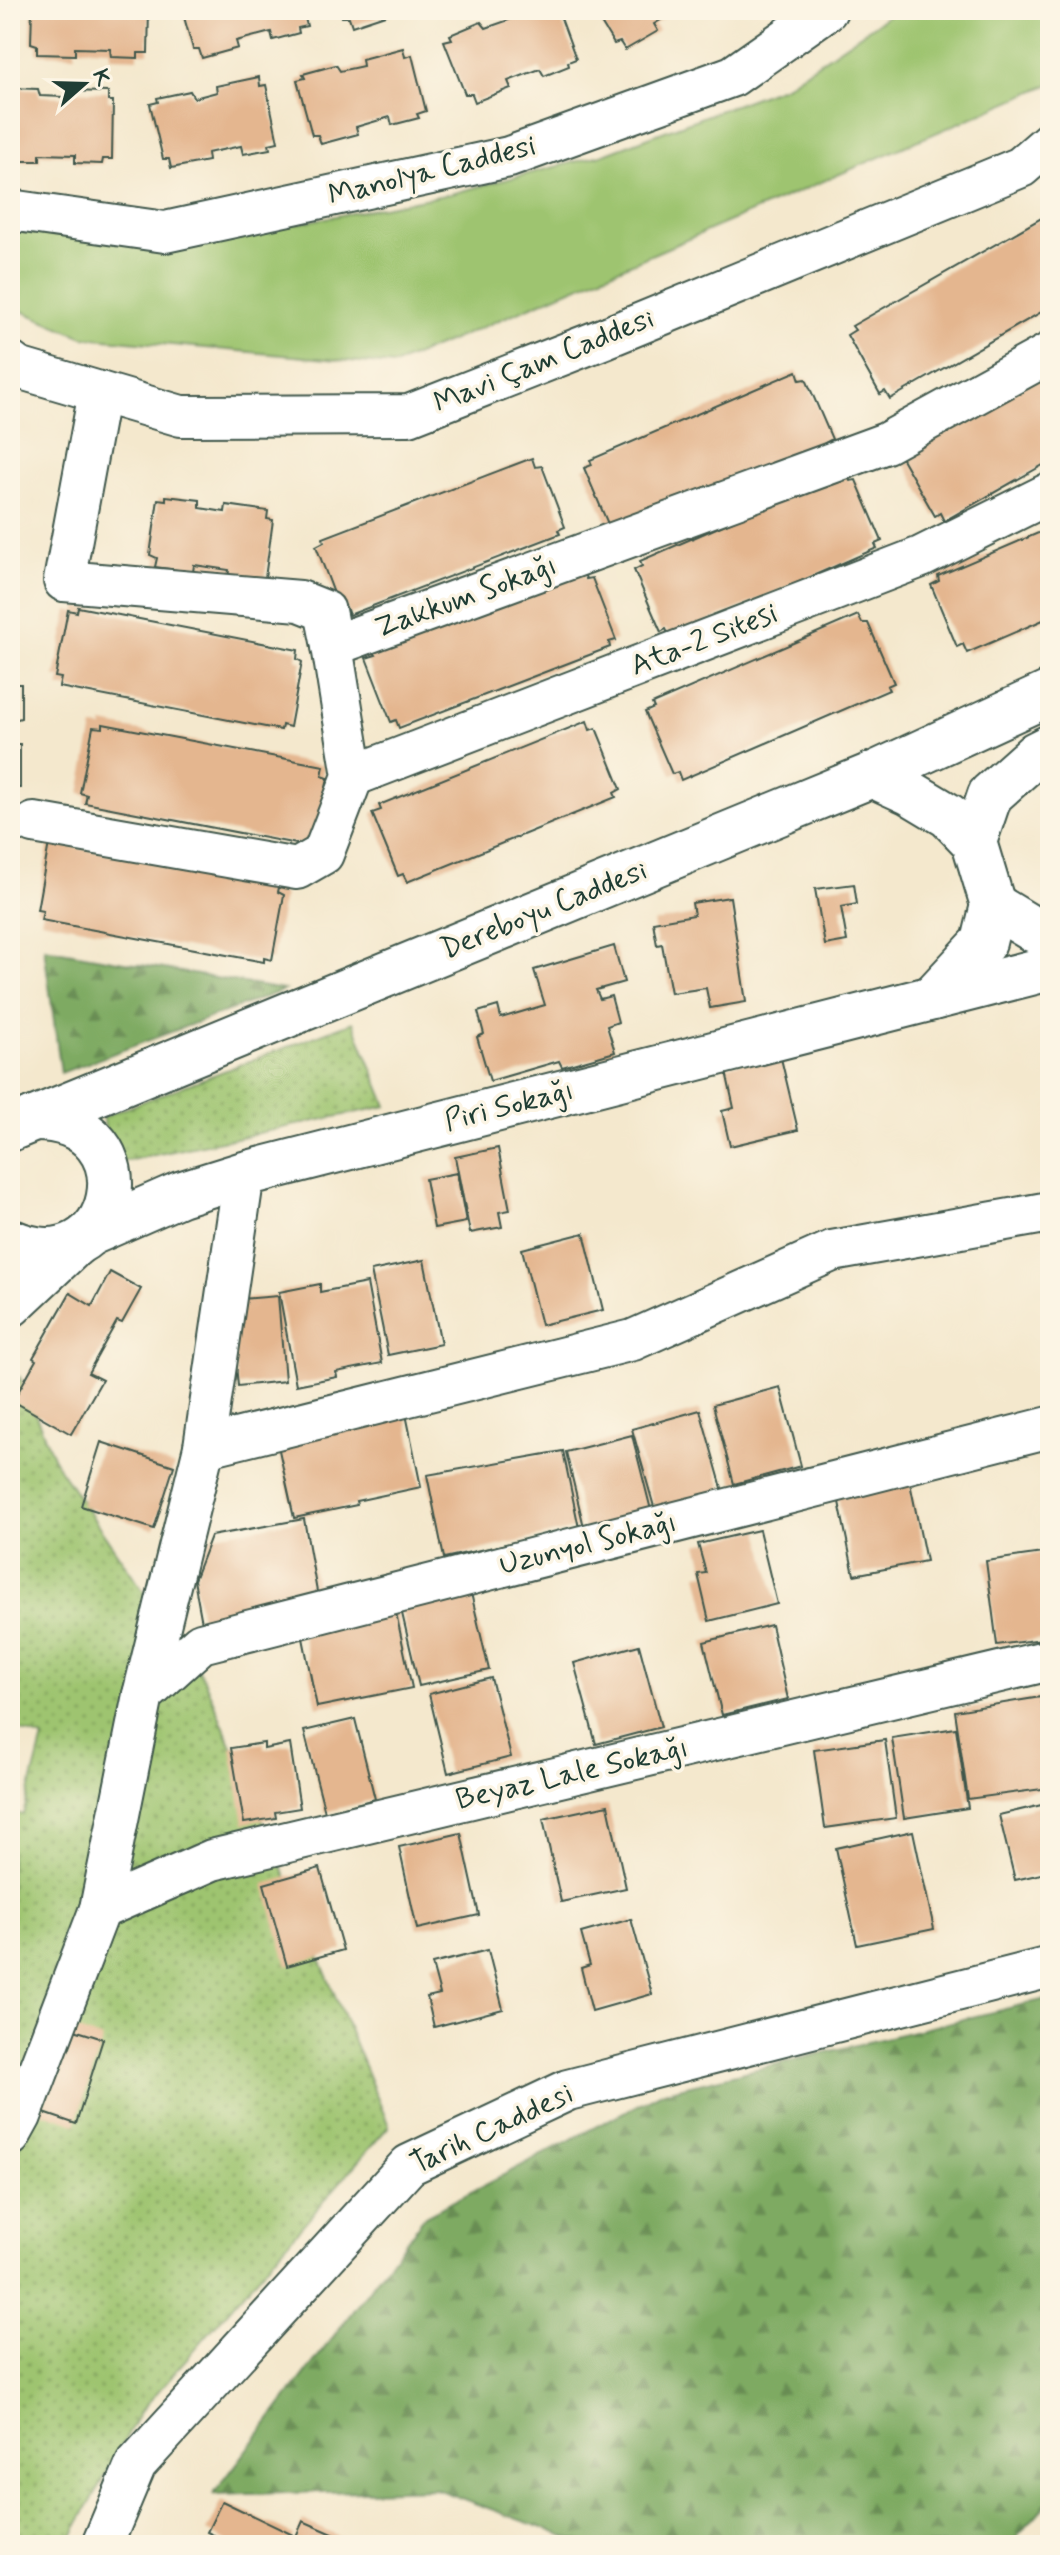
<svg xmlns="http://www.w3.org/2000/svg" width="1060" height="2555" font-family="Mynerve,sans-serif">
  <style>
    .grass { fill: url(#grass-dots); stroke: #5e8052; stroke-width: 2 }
    .forest { fill: url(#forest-firs); stroke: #4e744b; stroke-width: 2 }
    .park { fill: #9ec46f; stroke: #5e8052; stroke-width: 2 }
    .building { fill: #e4b68f }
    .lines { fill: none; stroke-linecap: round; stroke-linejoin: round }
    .street-casing { stroke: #3f574b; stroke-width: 44 }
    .secondary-casing { stroke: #3f574b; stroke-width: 48 }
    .street { stroke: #fff; stroke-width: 40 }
    .secondary { stroke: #fff; stroke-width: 44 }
    .labels { text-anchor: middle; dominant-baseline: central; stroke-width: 7; stroke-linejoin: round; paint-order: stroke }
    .street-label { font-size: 30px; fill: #1f3d34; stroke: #fcf5e5 }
  </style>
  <defs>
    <pattern id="grass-dots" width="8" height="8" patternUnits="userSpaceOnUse" patternTransform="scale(2)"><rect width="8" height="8" fill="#9ec46f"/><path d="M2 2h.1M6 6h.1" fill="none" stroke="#80a05c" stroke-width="1.8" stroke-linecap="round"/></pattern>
    <pattern id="forest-firs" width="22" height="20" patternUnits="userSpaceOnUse" patternTransform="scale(2)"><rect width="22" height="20" fill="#7eaa62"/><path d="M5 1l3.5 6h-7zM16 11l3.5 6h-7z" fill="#678c52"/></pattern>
  </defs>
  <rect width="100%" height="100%" fill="#fcf5e5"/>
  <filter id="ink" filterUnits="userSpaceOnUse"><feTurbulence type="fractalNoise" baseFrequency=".0125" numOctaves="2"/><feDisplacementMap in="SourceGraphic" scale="16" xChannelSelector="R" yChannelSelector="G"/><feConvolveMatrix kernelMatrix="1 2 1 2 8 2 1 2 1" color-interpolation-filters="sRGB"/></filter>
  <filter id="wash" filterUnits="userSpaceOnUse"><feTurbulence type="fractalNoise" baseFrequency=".006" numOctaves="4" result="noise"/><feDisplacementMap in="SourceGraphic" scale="32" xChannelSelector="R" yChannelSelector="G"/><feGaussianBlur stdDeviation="1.8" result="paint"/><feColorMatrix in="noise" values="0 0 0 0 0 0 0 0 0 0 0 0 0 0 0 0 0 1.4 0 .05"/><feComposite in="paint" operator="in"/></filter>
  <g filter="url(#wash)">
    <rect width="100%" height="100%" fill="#f4e8cd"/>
    <g class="grass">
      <polygon points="353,1022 387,1106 116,1163 102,1117"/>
      <polygon points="20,1377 56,1464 204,1679 389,2126 140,2412 67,2545 10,2545 10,1811 23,1815 43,1738 10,1727 10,1391"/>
    </g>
    <g class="forest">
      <polygon points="44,948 284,990 61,1073"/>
      <polygon points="1050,1998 1050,2500 1010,2545 589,2545 436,2489 213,2495 425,2216 662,2092"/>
    </g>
    <polygon class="park" points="896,10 1050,10 1050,84 394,365 83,337 10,306 10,229 206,241 450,194 601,155 785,86"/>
    <g id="blocks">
      <g class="building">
        <polygon points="32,10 149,10 148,53 138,53 138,58 111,57 110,49 75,48 75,55 37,54 37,45 31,43"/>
        <polygon points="182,10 303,10 307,26 298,28 299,33 273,40 271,32 236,41 238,48 202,58 199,49 193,49"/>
        <polygon points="340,10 387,10 388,14 352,26 349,17 342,17"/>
        <polygon points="515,10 558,10 576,59 568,62 569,66 544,76 540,69 508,81 511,88 475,102 472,94 465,94 444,41 452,39 450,35 481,22 486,28 509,20 506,13"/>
        <polygon points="593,10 678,10 654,24 658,31 625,50 620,42 614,44"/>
        <polygon points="403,48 405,57 412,55 426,111 417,114 419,118 392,125 390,117 356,127 358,134 321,144 318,135 312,135 297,80 305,78 303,74 336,65 340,71 363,66 362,59"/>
        <polygon points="259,77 260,86 266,85 278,142 269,144 270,149 243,154 241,146 207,153 208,161 171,168 169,159 163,159 150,104 158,102 157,98 190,91 194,98 217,92 216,86"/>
        <polygon points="10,88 38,89 40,96 64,97 65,91 108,92 108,101 113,101 112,159 103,159 102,164 75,163 75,155 40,154 40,161 10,161"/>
        <polygon points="1047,215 1050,221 1050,307 890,399 885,391 880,394 847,335 855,330 852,326"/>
        <polygon points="1050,367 1050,461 944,521 940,513 935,516 901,457 910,453 907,449"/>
        <polygon points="797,371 800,380 806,379 832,439 825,443 827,447 611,531 584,468 592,465 590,460"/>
        <polygon points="532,458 535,467 542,466 565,527 558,530 560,534 349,615 346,607 340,609 316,546 324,542 323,538"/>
        <polygon points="846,472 850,481 856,480 882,541 875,544 877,548 670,638 666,629 661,632 634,570 642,566 640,561"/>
        <polygon points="166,496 200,500 200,508 225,512 226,505 268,511 267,519 273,520 265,578 255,577 255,582 228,578 229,570 194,565 193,572 155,567 157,558 150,555 158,499 166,500"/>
        <polygon points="1050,528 1050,617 967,653 963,644 957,647 931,585 939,581 938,576"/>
        <polygon points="583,570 586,579 592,578 616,640 609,642 610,647 399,728 396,720 391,722 366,658 376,655 373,651"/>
        <polygon points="78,607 298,650 297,659 302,662 290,727 282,725 281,730 59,687 61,678 55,677 68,610 77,612"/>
        <polygon points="858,615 862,623 868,623 894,683 887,686 889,690 681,780 678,772 672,774 645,712 654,708 652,704"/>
        <polygon points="10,676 16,676 17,684 21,684 21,718 14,720 13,744 20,744 20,788 10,788"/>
        <polygon points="587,721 590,730 596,728 621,789 614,793 616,797 407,882 403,874 398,876 372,813 381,810 379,805"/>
        <polygon points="103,724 324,766 322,776 328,778 315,843 307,846 85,803 87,795 80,793 93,727 103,728"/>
        <polygon points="49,843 280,883 278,892 284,895 272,960 264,958 264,962 41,920 43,911 37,910"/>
        <polygon points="854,884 857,904 841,907 847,941 825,945 815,889"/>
        <polygon points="730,897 746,1002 710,1008 706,988 671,993 662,944 657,945 653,922 694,915 692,903"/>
        <polygon points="614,946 624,982 596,990 600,999 611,996 618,1022 607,1026 615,1052 562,1067 559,1061 490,1081 477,1037 484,1034 478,1012 498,1006 501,1018 545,1005 534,970"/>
        <polygon points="780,1054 798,1130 730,1146 722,1111 734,1108 725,1067"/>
        <polygon points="498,1148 510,1210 499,1212 502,1227 470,1233 455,1157"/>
        <polygon points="457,1173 466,1222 434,1228 425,1179"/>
        <polygon points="584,1233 603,1310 541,1325 522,1249"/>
        <polygon points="424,1260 441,1344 388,1355 371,1271"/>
        <polygon points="110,1272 141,1289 122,1323 117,1321 88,1373 102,1380 71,1434 13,1401 36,1360 33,1358 70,1293 92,1306"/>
        <polygon points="367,1283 382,1363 336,1372 337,1377 296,1385 279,1292 320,1284 320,1292"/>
        <polygon points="278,1296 285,1381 238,1386 230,1300"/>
        <polygon points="780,1387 801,1466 734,1484 713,1405"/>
        <polygon points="700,1410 724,1495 656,1514 632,1429"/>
        <polygon points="406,1414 421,1487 356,1501 357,1505 294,1518 277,1441"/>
        <polygon points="632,1435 652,1514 585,1531 566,1452"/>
        <polygon points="101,1442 174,1466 154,1529 81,1506"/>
        <polygon points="1045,1446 1050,1446 1050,1540 1047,1540"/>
        <polygon points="563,1451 579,1528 444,1558 427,1475"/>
        <polygon points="909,1478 926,1561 854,1575 837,1492"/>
        <polygon points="304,1519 319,1603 202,1623 194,1580 211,1536"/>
        <polygon points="759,1530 777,1604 709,1621 698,1574 706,1573 698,1544"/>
        <polygon points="1050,1552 1050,1638 997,1645 986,1561"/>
        <polygon points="471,1593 489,1670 419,1686 401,1609"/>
        <polygon points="395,1608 412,1688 317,1707 301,1628"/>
        <polygon points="771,1625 788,1699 722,1715 704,1642"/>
        <polygon points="639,1645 661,1727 596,1744 574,1663"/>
        <polygon points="491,1678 511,1757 448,1773 429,1694"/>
        <polygon points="1041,1697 1050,1764 1050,1788 968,1799 955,1711"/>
        <polygon points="355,1719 375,1799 325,1812 304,1731"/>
        <polygon points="956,1728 968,1808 904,1818 892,1738"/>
        <polygon points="885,1740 896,1818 825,1828 814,1750"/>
        <polygon points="264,1743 264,1749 290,1744 300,1808 275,1812 276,1818 244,1823 231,1748"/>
        <polygon points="1050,1803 1050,1872 1015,1880 999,1815"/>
        <polygon points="608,1805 626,1888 561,1902 543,1819"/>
        <polygon points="913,1831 934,1929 857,1945 836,1848"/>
        <polygon points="461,1833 479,1915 417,1929 399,1847"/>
        <polygon points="320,1868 343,1950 287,1966 264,1884"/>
        <polygon points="631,1919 652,1994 592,2011 581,1968 590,1965 581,1933"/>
        <polygon points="488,1950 503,2009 434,2027 427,1997 440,1994 432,1964"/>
        <polygon points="68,2028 103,2039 76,2124 41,2112"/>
        <polygon points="222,2501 293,2535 288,2545 234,2545 207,2532"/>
        <polygon points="303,2521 358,2545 292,2545"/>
      </g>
    </g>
  </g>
  <g filter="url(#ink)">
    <use href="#blocks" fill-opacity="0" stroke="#3f574b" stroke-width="2"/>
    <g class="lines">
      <g class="street-casing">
        <g id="street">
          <polyline points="10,210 165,232 509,157 733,76 827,10"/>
          <polyline points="10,362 18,368 181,416 409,415 605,338 1021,167 1050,142"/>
          <polyline points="99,392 64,581 300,601 325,611 332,646 886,443 1050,353"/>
          <polyline points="353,776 921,557 1050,493"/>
          <polyline points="34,823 297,869 323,854 353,776 332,646"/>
          <polyline points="204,1447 633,1340 832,1251 1050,1212"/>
          <polyline points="143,1695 204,1447 244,1174"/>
          <polyline points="100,1909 212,1860 1050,1660"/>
          <polyline points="10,2136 21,2116 100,1909 143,1695 201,1643 1050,1427"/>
          <polyline points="102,2545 136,2464 409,2165 568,2090 1050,1967"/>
        </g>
      </g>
      <g class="secondary-casing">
        <g id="secondary">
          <polyline points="872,775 909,792 949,816 974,842 993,905 984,942 932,998"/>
          <polyline points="974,842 990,795 1036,754 1050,747"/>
          <polyline points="993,905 1034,930 1050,936"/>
          <polyline points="10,1129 872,775 1050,693"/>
          <polyline points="93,1232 180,1194 244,1174 1050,968"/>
          <path d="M10 1241C120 1290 155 1118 34 1119"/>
          <polyline points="10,1305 74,1245"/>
        </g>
      </g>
      <use href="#street" class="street"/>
      <use href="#secondary" class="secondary"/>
    </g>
  </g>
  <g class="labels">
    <g class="street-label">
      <text transform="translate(432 171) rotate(-14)">Manolya Caddesi</text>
      <text transform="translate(544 361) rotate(-22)">Mavi Çam Caddesi</text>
      <text transform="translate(466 597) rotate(-20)">Zakkum Sokağı</text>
      <text transform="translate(704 640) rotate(-21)">Ata-2 Sitesi</text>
      <text transform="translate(544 910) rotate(-22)">Dereboyu Caddesi</text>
      <text transform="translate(509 1106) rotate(-14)">Piri Sokağı</text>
      <text transform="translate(588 1544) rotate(-14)">Uzunyol Sokağı</text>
      <text transform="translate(572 1774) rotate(-13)">Beyaz Lale Sokağı</text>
      <text transform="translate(492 2129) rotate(-25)">Tarih Caddesi</text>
    </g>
  </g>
  <rect width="1060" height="2555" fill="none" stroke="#fcf5e5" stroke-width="40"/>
  <g transform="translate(84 84) rotate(70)" stroke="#fcf5e5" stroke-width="6" paint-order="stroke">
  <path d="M0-6L14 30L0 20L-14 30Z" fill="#1f3d34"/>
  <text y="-12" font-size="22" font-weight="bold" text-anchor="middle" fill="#1f3d34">K</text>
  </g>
</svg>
